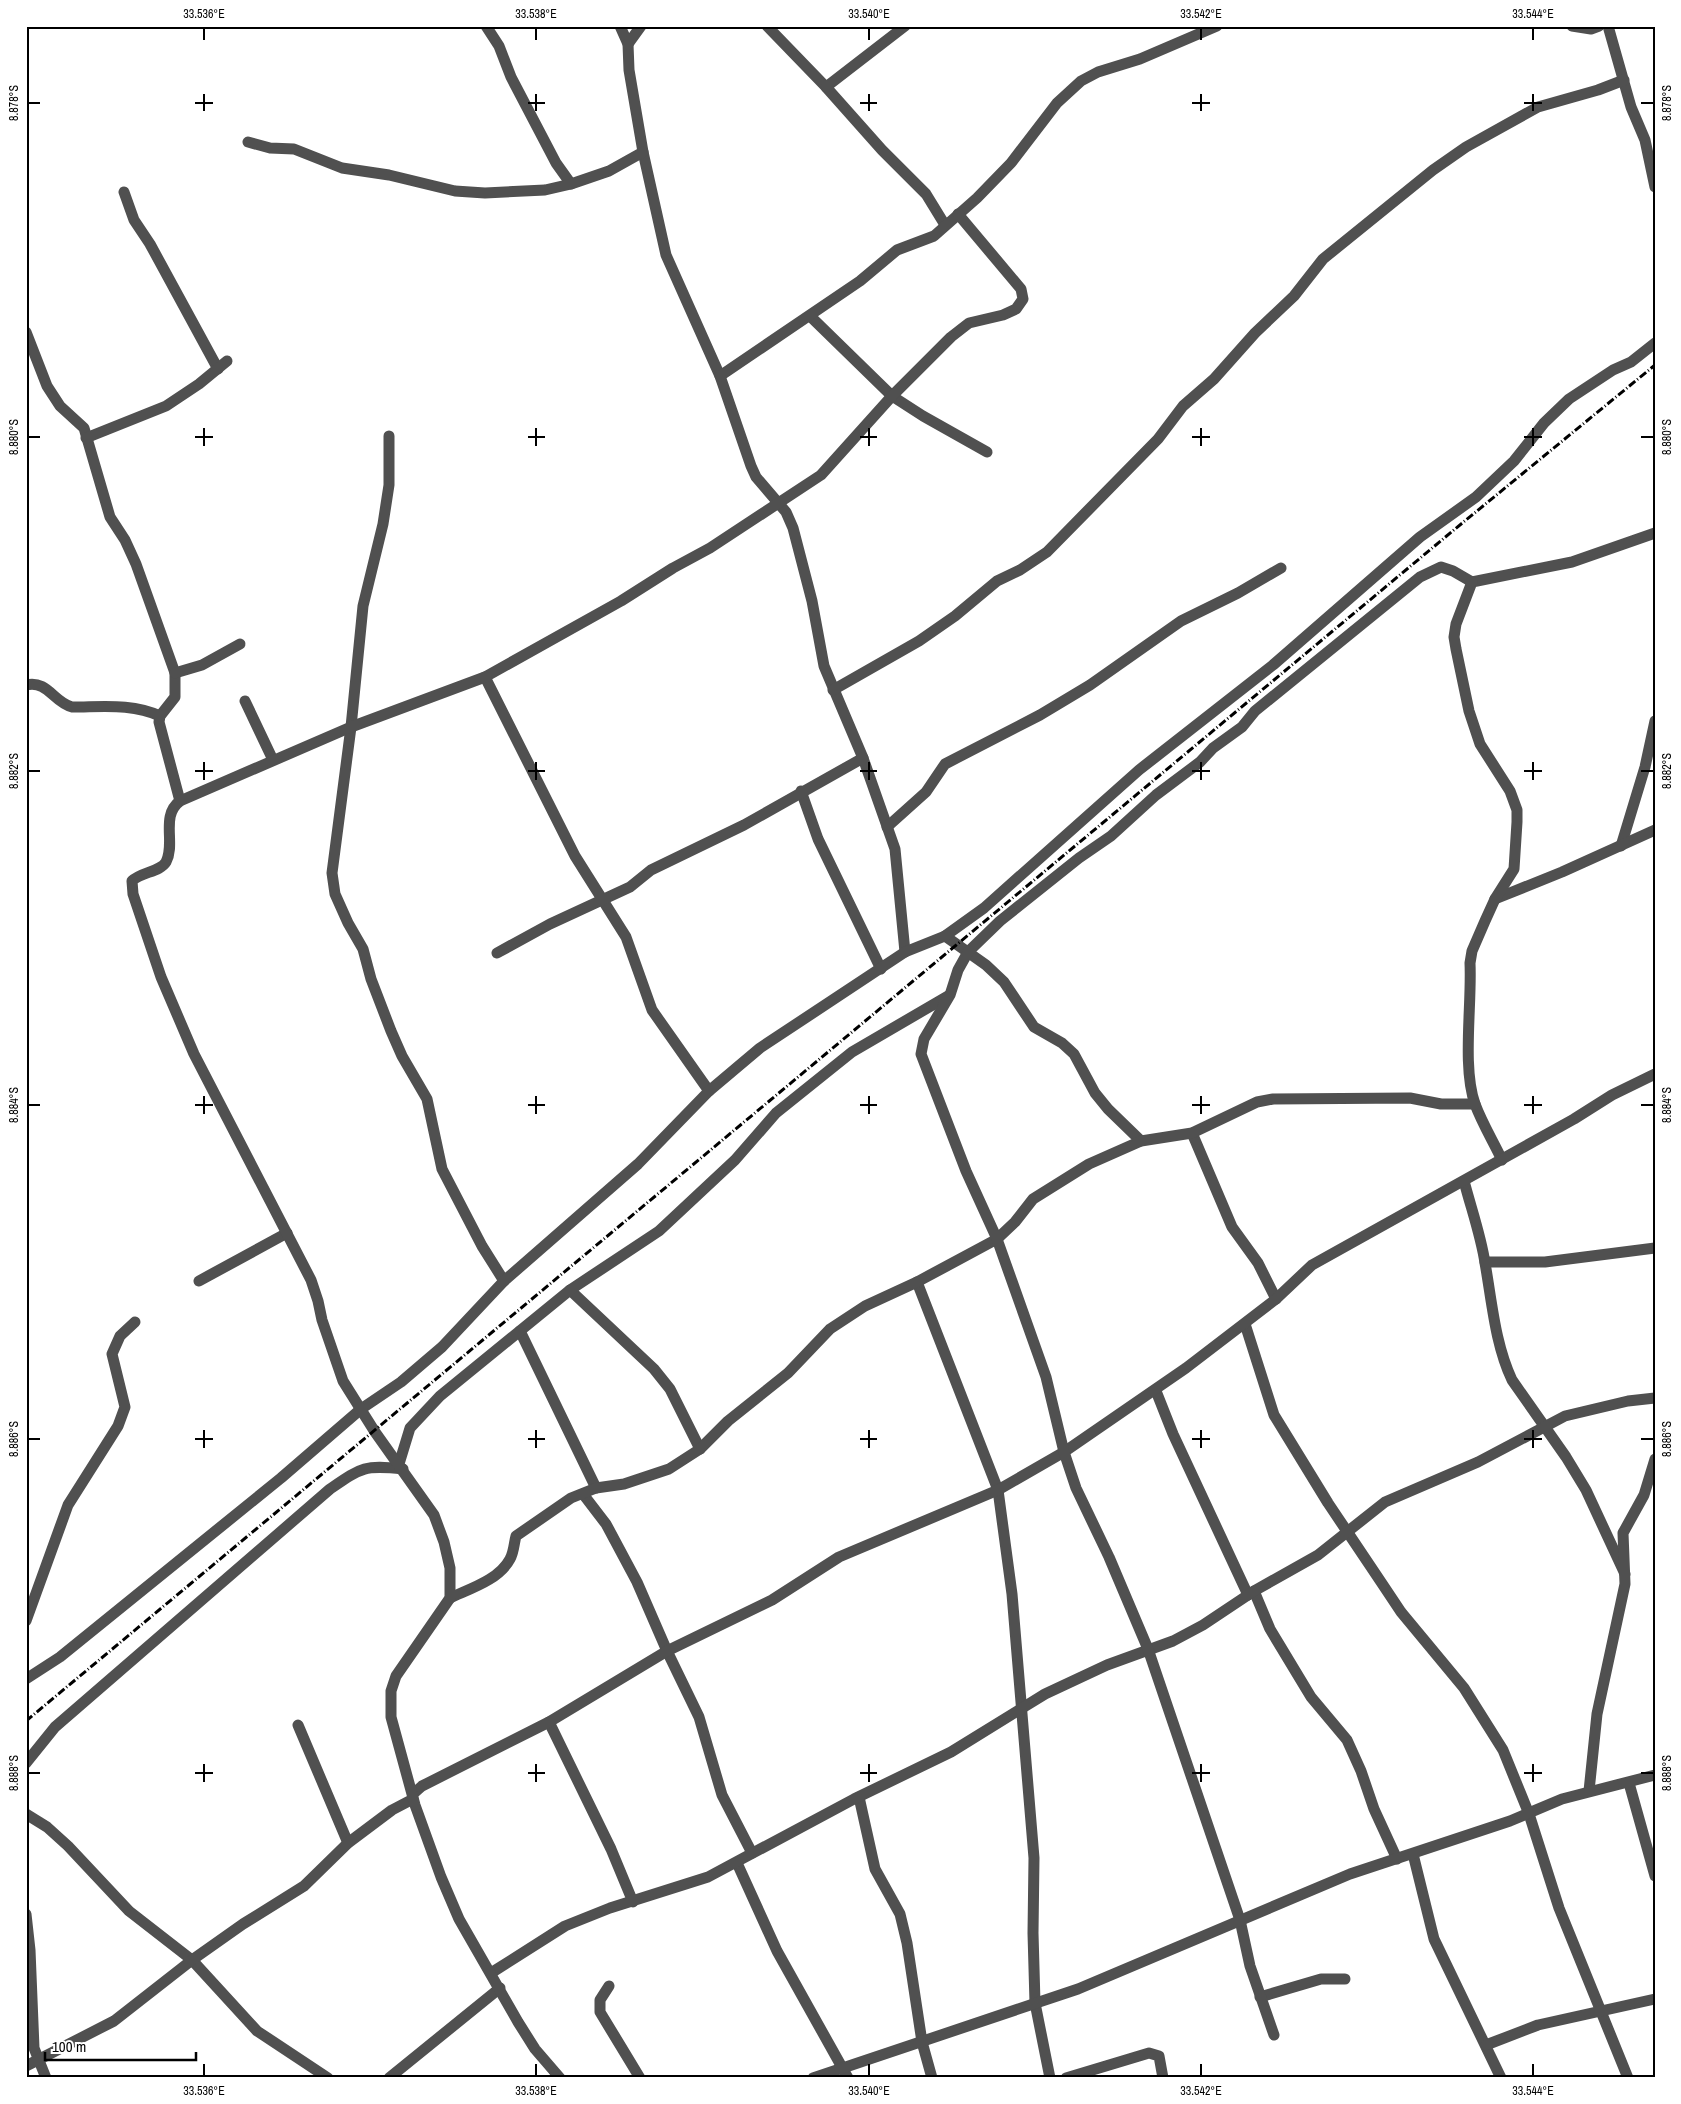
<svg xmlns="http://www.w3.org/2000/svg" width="1681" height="2104" font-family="'Archivo Narrow',sans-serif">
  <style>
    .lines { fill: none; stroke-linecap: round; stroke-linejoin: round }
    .minor { stroke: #505050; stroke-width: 11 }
    .rail { stroke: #000; stroke-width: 3; stroke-dasharray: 8 2.5 1 2.5; stroke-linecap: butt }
    .ticks { fill: none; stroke: #000; stroke-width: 2 }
    .neatline { fill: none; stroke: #000; stroke-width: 2 }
    .ticks-label { font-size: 12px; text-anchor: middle; fill: #000 }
  </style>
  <rect width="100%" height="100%" fill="#fff"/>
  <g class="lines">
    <g class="minor">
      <polyline points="486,26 499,46 511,77 556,163 571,184"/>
      <polyline points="620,26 628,44 629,70 643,152 666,255 720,376 751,466 756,477 786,512 793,528 812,601 824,666 863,758 895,849 905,952"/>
      <polyline points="767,26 826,87 882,150 926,194 945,225"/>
      <polyline points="1572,26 1591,29 1599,26"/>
      <polyline points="1608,26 1631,107 1645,140 1655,187"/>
      <polyline points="628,44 641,26"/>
      <polyline points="826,87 905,26"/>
      <polyline points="248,142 270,148 294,149 342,168 389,175 455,191 485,193 545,190 571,184 609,171 643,152"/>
      <polyline points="124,192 134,220 150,244 218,369"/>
      <polyline points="810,316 892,396 923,416 987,452"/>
      <polyline points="26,332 47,386 60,406 84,428 110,517 125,540 136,564 175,673 175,697 160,716 159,722 180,801"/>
      <polyline points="720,376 860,281 897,250 934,236 977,198 1011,163 1057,103 1081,81 1098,72 1140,59 1217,26"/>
      <polyline points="389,436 389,485 383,524 363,606 351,727 332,873 335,894 348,923 363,949 371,979 391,1031 402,1056 427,1099 442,1169 482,1246 504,1281"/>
      <polyline points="86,438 166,406 199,384 227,361"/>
      <polyline points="175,673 202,665 240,644"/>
      <polyline points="485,677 575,856 626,937 652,1010 709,1091"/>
      <path d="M26 685C48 680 53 702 72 707 102 707 132 703 160 716"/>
      <polyline points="833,690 919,641 955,616 997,581 1020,570 1047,552 1158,439 1183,406 1214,379 1255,333 1294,296 1323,259 1433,170 1466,147 1538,107 1598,90 1624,80"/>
      <polyline points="245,701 273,760"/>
      <polyline points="801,791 818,839 881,969"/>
      <polyline points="887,827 926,792 945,764 1040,715 1090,685 1181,621 1238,593 1281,568"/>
      <polyline points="1621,846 1645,767 1655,721"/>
      <polyline points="1495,899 1562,872 1655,830"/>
      <polyline points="945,936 986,965 1004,982 1034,1027 1062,1043 1074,1054 1095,1093 1108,1109 1141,1141"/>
      <polyline points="497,953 550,924 630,887 651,870 744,825 863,758"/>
      <polyline points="1192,1133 1232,1227 1258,1263 1276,1299"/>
      <path d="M1502 1160C1493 1141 1482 1123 1475 1104 1462 1067 1472 1005 1470 963L1472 951 1485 921 1495 899 1514 869 1517 822V810L1510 791 1480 744 1469 711 1456 649 1454 637 1456 624 1472 582 1572 562 1655 533"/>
      <path d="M1464 1181C1471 1208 1481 1236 1485 1263 1492 1302 1495 1344 1512 1380L1566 1457 1586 1490 1625 1574"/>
      <polyline points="1485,1262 1545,1262 1655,1248"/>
      <polyline points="199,1281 287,1233"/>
      <polyline points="917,1282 998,1490 1012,1594 1034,1858 1033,1933 1035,2003 1050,2078"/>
      <polyline points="570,1290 654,1369 670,1389 700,1449"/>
      <polyline points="1245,1324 1274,1415 1328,1503 1383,1585 1401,1612 1464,1688 1503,1750 1529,1814 1559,1908 1628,2078"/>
      <polyline points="520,1331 596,1488"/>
      <polyline points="1156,1391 1173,1434 1248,1595"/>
      <polyline points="399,1464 410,1428 440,1396 570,1290 659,1231 735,1160 776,1113 852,1052 948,996"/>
      <polyline points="583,1494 606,1524 637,1582 667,1651 699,1717 722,1795 752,1853"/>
      <polyline points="1254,1591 1270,1629 1311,1697 1347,1740 1361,1771 1374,1809 1397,1859"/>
      <path d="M450 1598C469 1589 499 1580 510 1559 514 1552 514 1543 516 1536L571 1498 596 1488 624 1484 669 1469 700 1449 728 1421 788 1373 830 1329 865 1306 917 1282 997 1239 1015 1222 1033 1199 1089 1164 1141 1141 1192 1133 1257 1102 1273 1099 1410 1098 1441 1104H1475"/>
      <polyline points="26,1621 68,1505 118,1426 125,1407 112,1354 120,1336 135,1322"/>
      <polyline points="26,1679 60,1657 281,1478 361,1409 401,1382 442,1347 504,1281 638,1164 709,1091 760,1048 905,952 945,936 984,908 1139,770 1273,665 1420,537 1476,497 1514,461 1544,423 1569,399 1613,370 1631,362 1655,343"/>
      <polyline points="549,1722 611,1849 633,1902"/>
      <polyline points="298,1725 348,1843"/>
      <path d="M26 1763 55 1727 330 1489C362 1467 364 1465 403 1469"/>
      <polyline points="1629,1783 1655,1876"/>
      <polyline points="1589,1791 1597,1714 1625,1584 1623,1533 1644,1495 1655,1459"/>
      <polyline points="413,1794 422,1786 549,1722 667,1651 772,1600 839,1557 998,1490 1064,1452 1186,1368 1276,1299 1312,1265 1574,1119 1612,1095 1655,1074"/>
      <polyline points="859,1797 875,1869 900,1914 907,1943 922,2042 932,2078"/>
      <polyline points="26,1814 47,1827 68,1846 129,1911 192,1960 257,2031 328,2078"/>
      <polyline points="1413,1854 1434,1939 1501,2078"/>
      <polyline points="737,1863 777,1951 848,2078"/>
      <polyline points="26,1914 30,1950 34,2048 46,2078"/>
      <polyline points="491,1973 565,1926 610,1908 708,1877 854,1799 951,1752 1045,1694 1107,1665 1173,1641 1203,1625 1254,1591 1318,1555 1385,1502 1478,1462 1565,1416 1628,1401 1655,1398"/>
      <polyline points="609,1986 600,2000 600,2012 640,2078"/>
      <polyline points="1260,1997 1321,1979 1345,1979"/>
      <polyline points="1274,2035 1250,1966 1240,1920 1148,1649 1109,1557 1076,1488 1064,1452 1046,1377 997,1239 966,1171 921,1054 924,1039 950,995 958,970 968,952 1000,921 1079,858 1111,836 1156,795 1200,762 1213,748 1242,727 1255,711 1420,577 1441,567 1453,571 1472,582"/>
      <polyline points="1486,2045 1538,2025 1655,1999"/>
      <polyline points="26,2066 114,2021 192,1960 243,1924 304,1886 348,1843 392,1810 413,1799"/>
      <polyline points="389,2078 500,1988"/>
      <path d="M560 2078 535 2049 518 2022 459 1919 441 1877 415 1805 391 1717V1691L396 1676 450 1598V1568L444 1542 434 1515 375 1432 343 1381 322 1320 318 1301 311 1280 194 1054 161 977 133 894 132 881C141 872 160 872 166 862 176 843 160 816 180 801L351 727 485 677 621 601 673 568 710 548 821 475 892 396 951 337 969 323 1003 315 1016 309 1023 299 1021 289 958 214"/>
      <polyline points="813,2078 1078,1989 1350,1874 1510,1821 1562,1799 1655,1775"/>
      <polyline points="1066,2078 1149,2053 1159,2056 1163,2078"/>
    </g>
    <polyline class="rail" points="26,1721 1455,529 1655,365"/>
  </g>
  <path class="ticks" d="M204 28V40M536 28V40M869 28V40M1201 28V40M1533 28V40M204 94V111M536 94V111M869 94V111M1201 94V111M1533 94V111M28 103H40M195 103H213M528 103H545M860 103H877M1192 103H1210M1524 103H1542M1641 103H1654M204 428V446M536 428V446M869 428V446M1201 428V446M1533 428V446M28 437H40M195 437H213M528 437H545M860 437H877M1192 437H1210M1524 437H1542M1641 437H1654M204 762V780M536 762V780M869 762V780M1201 762V780M1533 762V780M28 771H40M195 771H213M528 771H545M860 771H877M1192 771H1210M1524 771H1542M1641 771H1654M204 1096V1114M536 1096V1114M869 1096V1114M1201 1096V1114M1533 1096V1114M28 1105H40M195 1105H213M528 1105H545M860 1105H877M1192 1105H1210M1524 1105H1542M1641 1105H1654M204 1430V1448M536 1430V1448M869 1430V1448M1201 1430V1448M1533 1430V1448M28 1439H40M195 1439H213M528 1439H545M860 1439H877M1192 1439H1210M1524 1439H1542M1641 1439H1654M204 1764V1782M536 1764V1782M869 1764V1782M1201 1764V1782M1533 1764V1782M28 1773H40M195 1773H213M528 1773H545M860 1773H877M1192 1773H1210M1524 1773H1542M1641 1773H1654M204 2064V2076M536 2064V2076M869 2064V2076M1201 2064V2076M1533 2064V2076"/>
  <rect width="1681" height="2104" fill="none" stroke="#ffffff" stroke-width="55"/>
  <path d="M45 2052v8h151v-8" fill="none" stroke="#000000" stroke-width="2.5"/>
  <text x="52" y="2052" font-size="15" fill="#000000" stroke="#ffffff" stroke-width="4" paint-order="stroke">100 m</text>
  <rect x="28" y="28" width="1626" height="2048" class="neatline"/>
  <g class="ticks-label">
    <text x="204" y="18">33.536°E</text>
    <text x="536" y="18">33.538°E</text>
    <text x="869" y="18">33.540°E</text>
    <text x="1201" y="18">33.542°E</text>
    <text x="1533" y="18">33.544°E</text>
    <text transform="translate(14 103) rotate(-90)" y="4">8.878°S</text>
    <text transform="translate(1667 103) rotate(-90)" y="4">8.878°S</text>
    <text transform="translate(14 437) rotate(-90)" y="4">8.880°S</text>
    <text transform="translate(1667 437) rotate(-90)" y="4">8.880°S</text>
    <text transform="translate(14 771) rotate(-90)" y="4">8.882°S</text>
    <text transform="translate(1667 771) rotate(-90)" y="4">8.882°S</text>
    <text transform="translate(14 1105) rotate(-90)" y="4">8.884°S</text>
    <text transform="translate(1667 1105) rotate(-90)" y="4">8.884°S</text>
    <text transform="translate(14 1439) rotate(-90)" y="4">8.886°S</text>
    <text transform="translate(1667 1439) rotate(-90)" y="4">8.886°S</text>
    <text transform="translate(14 1773) rotate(-90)" y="4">8.888°S</text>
    <text transform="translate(1667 1773) rotate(-90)" y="4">8.888°S</text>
    <text x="204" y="2095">33.536°E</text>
    <text x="536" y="2095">33.538°E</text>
    <text x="869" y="2095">33.540°E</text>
    <text x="1201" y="2095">33.542°E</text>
    <text x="1533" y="2095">33.544°E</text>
  </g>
</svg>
